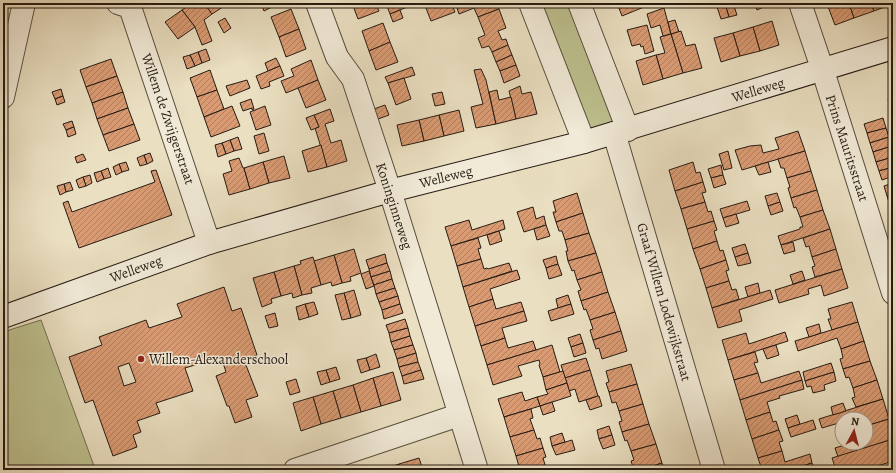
<svg xmlns="http://www.w3.org/2000/svg" width="896" height="473" font-family="Alegreya,serif">
  <style>
    .green { fill: #bdc08e; stroke: #726e50 }
    .building { fill: url(#building-hatch); stroke: #261b13; fill-rule: evenodd }
    .lines { fill: none; stroke-linecap: round; stroke-linejoin: round }
    .minor-casing { stroke: #574c3e; stroke-width: 24 }
    .secondary-casing { stroke: #261b13; stroke-width: 24 }
    .minor { stroke: #f1ead7; stroke-width: 22 }
    .secondary { stroke: #f1ead7; stroke-width: 22 }
    .poi-dot { fill: #8f2418; stroke: #f1ead7; stroke-width: 1.5 }
    .labels { text-anchor: middle; dominant-baseline: central; stroke-width: 3; stroke-linejoin: round; paint-order: stroke }
    .street-label { font-size: 14px; fill: #261b13; stroke: #f1ead7 }
    .poi-label { font-size: 14px; fill: #261b13; stroke: #f1ead7; text-anchor: start }
  </style>
  <defs>
    <pattern id="building-hatch" width="6" height="6" patternUnits="userSpaceOnUse"><rect width="6" height="6" fill="#da9b73"/><path d="M-1 1l2-2M0 6l6-6M5 7l2-2" fill="none" stroke="#b17e5d"/></pattern>
  </defs>
  <rect width="100%" height="100%" fill="#eadfc1"/>
  <filter id="stains"><feTurbulence type="fractalNoise" baseFrequency=".005" numOctaves="4"/><feColorMatrix values="0 0 0 0 .2 0 0 0 0 .09 0 0 0 0 .02 0 0 0 .5 -.17"/></filter>
  <radialGradient id="worn" r=".72"><stop offset=".6" stop-color="#630" stop-opacity="0"/><stop offset="1" stop-color="#630" stop-opacity=".3"/></radialGradient>
  <g class="green">
    <polygon points="539,3 576,3 623,121 589,131"/>
    <polygon points="41,320 94,466 82,470 3,470 3,332"/>
  </g>
  <g class="building">
    <polygon points="192,3 204,3 212,14 204,20 212,41 202,45 195,27 182,10"/>
    <polygon points="204,3 229,3 212,14"/>
    <polygon points="261,3 270,3 272,7 264,11"/>
    <polygon points="352,3 375,3 379,11 358,19"/>
    <polygon points="396,3 417,3 390,14 387,6"/>
    <polygon points="438,3 451,3 455,12 431,21 426,8"/>
    <polygon points="460,3 496,3 499,9 478,17 474,8 459,14 456,5"/>
    <polygon points="617,3 643,3 644,7 622,16"/>
    <polygon points="730,3 733,3 737,15 729,17 725,4"/>
    <polygon points="754,3 765,3 766,6 757,10"/>
    <polygon points="830,3 849,3 854,18 835,25 827,4"/>
    <polygon points="849,3 871,3 874,11 854,18"/>
    <polygon points="871,3 893,3 893,4 874,11"/>
    <polygon points="725,4 729,17 721,19 717,7"/>
    <polygon points="664,8 671,34 663,36 660,25 651,28 647,14"/>
    <polygon points="291,9 299,29 279,37 271,17"/>
    <polygon points="499,9 506,28 498,31 502,40 506,39 508,45 492,52 489,46 482,48 478,38 485,35 478,17"/>
    <polygon points="182,10 195,27 178,39 165,22"/>
    <polygon points="400,10 403,18 393,22 390,14"/>
    <polygon points="225,18 231,28 224,33 218,22"/>
    <polygon points="675,20 679,32 671,34 668,22"/>
    <polygon points="772,21 779,45 760,51 753,27"/>
    <polygon points="383,23 390,42 369,51 362,31"/>
    <polygon points="647,25 654,51 645,54 643,46 641,47 640,44 632,46 627,30"/>
    <polygon points="753,27 760,51 740,56 733,33"/>
    <polygon points="299,29 306,49 286,57 279,37"/>
    <polygon points="681,31 686,46 695,44 702,68 683,73 671,34"/>
    <polygon points="733,33 740,56 721,62 714,38"/>
    <polygon points="671,34 683,73 663,79 656,55 665,53 660,37"/>
    <polygon points="390,42 398,62 376,70 369,51"/>
    <polygon points="508,45 512,55 496,62 492,52"/>
    <polygon points="206,49 210,60 202,63 198,52"/>
    <polygon points="198,52 202,63 195,66 190,55"/>
    <polygon points="190,55 195,66 187,69 183,57"/>
    <polygon points="512,55 516,65 500,71 496,62"/>
    <polygon points="656,55 663,79 643,85 636,61"/>
    <polygon points="276,58 280,66 268,71 265,63"/>
    <polygon points="111,59 117,76 86,87 80,70"/>
    <polygon points="311,60 318,80 286,93 281,81 294,76 291,69"/>
    <polygon points="516,65 520,76 504,83 500,71"/>
    <polygon points="280,66 284,76 269,82 270,86 261,89 256,76"/>
    <polygon points="412,67 415,75 388,83 385,77"/>
    <polygon points="481,69 486,80 496,124 476,128 471,107 483,104 474,70"/>
    <polygon points="210,70 217,90 197,97 190,78"/>
    <polygon points="117,76 123,92 92,103 86,87"/>
    <polygon points="404,78 411,99 396,105 388,83"/>
    <polygon points="247,80 250,88 230,96 226,86"/>
    <polygon points="318,80 326,100 306,108 298,88"/>
    <polygon points="520,86 522,94 531,92 537,114 516,119 509,91"/>
    <polygon points="61,89 63,96 55,99 52,92"/>
    <polygon points="217,90 224,109 204,117 197,97"/>
    <polygon points="497,90 499,100 511,97 516,119 496,124 489,92"/>
    <polygon points="123,92 128,108 97,119 92,103"/>
    <polygon points="442,92 445,104 435,106 432,94"/>
    <polygon points="63,96 65,102 57,105 55,99"/>
    <polygon points="893,97 893,113 888,99"/>
    <polygon points="251,99 254,109 252,110 252,108 243,111 240,103"/>
    <polygon points="385,105 389,115 378,119 374,109"/>
    <polygon points="232,106 240,126 211,137 204,117"/>
    <polygon points="265,106 271,125 256,130 250,112"/>
    <polygon points="128,108 134,124 103,135 97,119"/>
    <polygon points="330,109 334,121 325,124 331,143 341,140 347,161 327,167 315,128 319,127 314,115"/>
    <polygon points="459,110 464,131 444,136 439,115"/>
    <polygon points="314,115 319,127 311,130 306,118"/>
    <polygon points="439,115 444,136 424,141 419,120"/>
    <polygon points="883,118 886,128 867,133 864,124"/>
    <polygon points="419,120 424,141 402,146 397,125"/>
    <polygon points="72,121 74,127 66,130 63,124"/>
    <polygon points="134,124 140,140 109,151 103,135"/>
    <polygon points="74,127 76,134 68,137 66,130"/>
    <polygon points="886,128 889,137 870,143 867,133"/>
    <polygon points="798,131 805,151 742,170 735,150 750,146 761,145 763,153 779,149 775,138"/>
    <polygon points="264,133 269,151 259,154 254,136"/>
    <polygon points="238,137 242,149 234,151 230,140"/>
    <polygon points="889,137 892,146 873,152 870,143"/>
    <polygon points="230,140 234,151 226,154 222,143"/>
    <polygon points="222,143 226,154 218,157 215,145"/>
    <polygon points="321,145 327,167 308,172 302,151"/>
    <polygon points="892,146 893,157 876,162 873,152"/>
    <polygon points="728,151 732,168 724,170 719,154"/>
    <polygon points="805,151 811,171 787,178 784,168 781,168 778,159"/>
    <polygon points="150,153 153,161 147,164 144,155"/>
    <polygon points="83,154 86,160 77,163 75,157"/>
    <polygon points="144,155 147,164 140,166 137,158"/>
    <polygon points="284,156 290,178 269,183 263,162"/>
    <polygon points="893,157 893,167 879,171 876,162"/>
    <polygon points="239,158 243,168 244,168 250,189 229,195 223,174 232,171 229,161"/>
    <polygon points="126,162 129,170 122,172 119,164"/>
    <polygon points="263,162 269,183 250,189 244,168"/>
    <polygon points="693,162 696,173 700,172 703,182 675,191 669,170"/>
    <polygon points="768,162 771,172 759,175 755,166"/>
    <polygon points="119,164 122,172 116,175 113,167"/>
    <polygon points="721,165 723,175 711,178 708,169"/>
    <polygon points="893,167 893,176 882,180 879,171"/>
    <polygon points="108,168 111,177 104,179 101,171"/>
    <polygon points="156,170 172,215 79,248 63,203 68,201 72,212 155,182 151,171"/>
    <polygon points="101,171 104,179 97,182 94,173"/>
    <polygon points="811,171 817,190 791,198 788,188 790,187 787,178"/>
    <polygon points="90,175 92,183 86,186 83,177"/>
    <polygon points="723,175 726,184 714,188 711,178"/>
    <polygon points="83,177 86,186 79,188 76,180"/>
    <polygon points="70,182 73,190 66,192 64,184"/>
    <polygon points="703,182 706,192 702,193 705,202 681,209 675,191"/>
    <polygon points="893,183 893,194 887,196 884,186"/>
    <polygon points="64,184 66,192 60,195 57,186"/>
    <polygon points="817,190 823,210 800,217 796,207 794,208 791,198"/>
    <polygon points="577,193 583,213 556,222 553,212 556,212 553,201"/>
    <polygon points="777,193 780,202 768,206 765,196"/>
    <polygon points="893,194 893,204 890,205 887,196"/>
    <polygon points="747,201 750,210 723,218 720,209"/>
    <polygon points="705,202 708,212 711,211 714,221 687,229 681,209"/>
    <polygon points="780,202 783,211 771,215 768,206"/>
    <polygon points="533,207 536,219 544,216 546,225 524,232 517,212"/>
    <polygon points="823,210 830,229 781,245 778,236 800,229 800,227 803,227 800,217"/>
    <polygon points="583,213 589,233 565,240 562,231 559,231 556,222"/>
    <polygon points="736,214 739,223 726,227 723,218"/>
    <polygon points="469,220 472,230 503,220 505,229 451,246 445,227"/>
    <polygon points="714,221 717,230 714,231 717,241 693,249 687,229"/>
    <polygon points="546,225 550,236 537,240 534,229"/>
    <polygon points="830,229 836,249 812,257 809,246 806,247 803,238"/>
    <polygon points="499,231 502,241 490,245 487,235"/>
    <polygon points="589,233 596,253 568,261 566,251 568,251 565,240"/>
    <polygon points="478,238 481,248 478,249 481,259 457,266 451,246"/>
    <polygon points="717,241 720,251 723,250 726,260 700,269 693,249"/>
    <polygon points="793,242 795,251 784,254 781,245"/>
    <polygon points="745,244 748,253 735,257 732,248"/>
    <polygon points="354,249 361,273 350,277 351,281 342,283 334,255"/>
    <polygon points="836,249 842,269 815,277 812,267 815,266 812,257"/>
    <polygon points="596,253 602,272 577,280 574,270 572,271 568,261"/>
    <polygon points="748,253 751,263 738,266 735,257"/>
    <polygon points="385,254 387,263 369,269 366,260"/>
    <polygon points="334,255 342,283 332,286 331,282 321,285 314,261"/>
    <polygon points="556,256 558,264 546,268 543,260"/>
    <polygon points="313,257 321,285 311,288 312,293 302,295 294,266 301,264 300,261"/>
    <polygon points="481,259 484,269 487,268 488,269 509,263 512,271 463,287 457,266"/>
    <polygon points="726,260 729,270 726,271 729,281 706,288 700,269"/>
    <polygon points="387,263 390,271 371,277 369,269"/>
    <polygon points="558,264 562,275 549,279 546,268"/>
    <polygon points="294,266 302,295 293,298 292,293 281,296 274,272"/>
    <polygon points="842,269 848,288 824,296 821,285 808,289 809,294 779,303 775,290"/>
    <polygon points="517,270 520,279 490,289 493,299 469,307 463,287"/>
    <polygon points="369,271 374,286 366,289 361,274"/>
    <polygon points="390,271 392,279 374,285 371,277"/>
    <polygon points="802,271 805,280 793,284 790,275"/>
    <polygon points="274,272 281,296 271,299 272,303 262,307 253,278"/>
    <polygon points="602,272 608,292 581,301 578,291 581,290 577,280"/>
    <polygon points="392,279 395,288 376,294 374,285"/>
    <polygon points="729,281 732,290 736,289 739,299 712,308 706,288"/>
    <polygon points="758,283 760,293 748,297 745,287"/>
    <path d="M224 287 232 311 241 308 257 355 244 360 258 396 246 400 252 417 235 423 229 406H227L216 376 226 372 221 357 185 368 193 391 156 403 160 413 137 421 141 432 133 435 137 447 113 456 93 400 85 403 69 357 102 345 99 337 146 320 149 328 182 317 177 304ZM129 363 136 382 124 386 118 367Z"/>
    <polygon points="395,288 398,296 379,302 376,294"/>
    <polygon points="354,290 361,315 351,318 344,293"/>
    <polygon points="770,290 773,299 739,310 742,321 718,328 712,308"/>
    <polygon points="608,292 615,312 590,320 586,309 584,310 581,301"/>
    <polygon points="344,293 351,318 342,320 335,295"/>
    <polygon points="568,295 571,304 558,308 556,299"/>
    <polygon points="398,296 400,304 382,310 379,302"/>
    <polygon points="493,299 496,309 521,302 524,311 475,326 469,307"/>
    <polygon points="314,302 318,314 309,317 305,304"/>
    <polygon points="852,302 858,322 832,330 828,319 831,319 828,309"/>
    <polygon points="305,304 309,317 299,320 296,307"/>
    <polygon points="400,304 403,313 384,319 382,310"/>
    <polygon points="571,304 574,314 551,321 548,311"/>
    <polygon points="524,311 527,321 502,328 505,338 481,346 475,326"/>
    <polygon points="615,312 621,331 593,340 590,330 593,329 590,320"/>
    <polygon points="275,313 278,326 269,328 265,316"/>
    <polygon points="405,319 408,328 389,333 386,325"/>
    <polygon points="858,322 864,341 841,349 837,338 798,351 795,341"/>
    <polygon points="819,324 821,333 809,337 806,328"/>
    <polygon points="408,328 410,336 391,342 389,333"/>
    <polygon points="621,331 627,351 602,359 599,348 596,349 593,340"/>
    <polygon points="785,332 788,341 728,360 722,340 746,333 749,344"/>
    <polygon points="580,334 583,343 571,347 568,338"/>
    <polygon points="410,336 413,345 394,350 391,342"/>
    <polygon points="505,338 508,348 533,341 536,350 487,365 481,346"/>
    <polygon points="864,341 870,361 843,369 840,359 843,358 841,349"/>
    <polygon points="583,343 586,353 574,357 571,347"/>
    <polygon points="413,345 416,353 397,359 394,350"/>
    <polygon points="552,345 560,372 543,377 539,365 540,364 539,360 518,366 522,376 493,385 487,365"/>
    <polygon points="776,345 779,355 767,359 763,349"/>
    <polygon points="755,352 758,362 754,363 758,373 734,380 728,360"/>
    <polygon points="416,353 418,362 399,367 397,359"/>
    <polygon points="376,354 380,367 370,370 366,358"/>
    <polygon points="366,358 370,370 361,373 357,360"/>
    <polygon points="586,358 590,370 565,378 561,365"/>
    <polygon points="870,361 877,380 853,388 849,377 846,378 843,369"/>
    <polygon points="418,362 421,370 402,376 399,367"/>
    <polygon points="831,363 834,372 805,381 803,372"/>
    <polygon points="631,364 637,384 609,392 606,383 609,382 606,371"/>
    <polygon points="336,367 340,379 330,382 326,370"/>
    <polygon points="326,370 330,382 321,385 317,372"/>
    <polygon points="421,370 424,379 404,384 402,376"/>
    <polygon points="590,370 598,396 579,402 575,389 569,391 565,378"/>
    <polygon points="563,371 567,383 546,390 543,377"/>
    <polygon points="799,371 802,380 740,400 734,380 758,373 761,383"/>
    <polygon points="393,372 401,400 381,406 373,378"/>
    <polygon points="834,372 836,381 824,385 825,390 813,393 811,386 807,387 805,381"/>
    <polygon points="373,378 381,406 361,412 353,385"/>
    <polygon points="296,379 300,392 290,395 286,382"/>
    <polygon points="802,380 804,389 779,396 780,398 767,402 770,412 746,420 740,400"/>
    <polygon points="877,380 883,399 856,407 852,398 855,397 853,388"/>
    <polygon points="567,383 571,396 540,406 537,397 548,394 546,390"/>
    <polygon points="637,384 643,404 619,411 616,402 612,403 609,392"/>
    <polygon points="353,385 361,412 341,418 333,391"/>
    <polygon points="333,391 341,418 321,424 313,397"/>
    <polygon points="522,392 525,401 537,397 540,406 504,417 498,399"/>
    <polygon points="598,396 599,396 602,406 590,410 586,400"/>
    <polygon points="313,397 321,424 301,431 293,403"/>
    <polygon points="883,399 889,419 866,426 866,419 862,419 861,416 853,419 842,419 842,422 822,428 819,419"/>
    <polygon points="552,402 555,411 543,415 540,406"/>
    <polygon points="843,403 846,411 833,415 831,407"/>
    <polygon points="643,404 649,424 622,432 619,422 622,421 619,411"/>
    <polygon points="531,409 533,418 530,419 534,430 510,437 504,417"/>
    <polygon points="770,412 773,422 776,421 779,430 752,439 746,420"/>
    <polygon points="797,415 800,424 788,428 785,419"/>
    <polygon points="889,419 893,431 893,439 838,457 835,448 851,443 866,443 866,437 868,437 866,426"/>
    <polygon points="813,420 816,429 791,437 788,428"/>
    <polygon points="649,424 656,444 631,451 627,440 625,441 622,432"/>
    <polygon points="609,426 612,435 599,439 597,430"/>
    <polygon points="534,430 537,439 540,438 543,448 516,456 510,437"/>
    <polygon points="779,430 783,441 779,442 782,451 758,458 752,439"/>
    <polygon points="562,433 565,442 552,446 550,437"/>
    <polygon points="612,435 615,445 603,449 599,439"/>
    <polygon points="893,439 893,461 865,470 860,470 856,468 854,468 855,470 836,470 832,458"/>
    <polygon points="572,440 575,450 556,455 552,446"/>
    <polygon points="656,444 662,463 641,470 634,470 631,461 634,460 631,451"/>
    <polygon points="543,448 546,457 543,458 546,468 540,470 520,470 516,456"/>
    <polygon points="782,451 785,462 810,454 812,463 790,470 762,470 758,458"/>
    <polygon points="419,458 423,470 401,470 399,464"/>
    <polygon points="662,463 664,470 641,470"/>
    <polygon points="812,463 815,470 801,470 800,467"/>
    <polygon points="399,464 401,470 380,470 382,470"/>
    <polygon points="450,465 452,470 433,470"/>
  </g>
  <g class="lines">
    <g class="minor-casing">
      <g id="minor">
        <polyline points="118,3 130,7 209,243"/>
        <polyline points="317,3 337,57 353,79 390,191 477,470"/>
        <polyline points="530,3 584,142"/>
        <polyline points="579,3 628,130"/>
        <polyline points="800,3 823,71 893,293"/>
        <polyline points="3,97 24,3"/>
        <polyline points="614,133 714,470"/>
        <polyline points="295,470 459,415"/>
      </g>
    </g>
    <g class="secondary-casing">
      <polyline id="secondary" points="3,317 209,243 390,191 584,142 893,48"/>
    </g>
    <use href="#minor" class="minor"/>
    <use href="#secondary" class="secondary"/>
  </g>
  <circle class="poi-dot" cx="141" cy="359" r="4"/>
  <g class="labels">
    <g class="street-label">
      <text transform="translate(758 90) rotate(-17)">Welleweg</text>
      <text transform="translate(168 119) rotate(71)">Willem de Zwijgerstraat</text>
      <text transform="translate(847 148) rotate(72)">Prins Mauritsstraat</text>
      <text transform="translate(446 177) rotate(-14)">Welleweg</text>
      <text transform="translate(394 206) rotate(72)">Koninginneweg</text>
      <text transform="translate(136 269) rotate(-20)">Welleweg</text>
      <text transform="translate(664 302) rotate(74)">Graaf Willem Lodewijkstraat</text>
    </g>
    <g class="poi-label">
      <text x="149" y="359">Willem-Alexanderschool</text>
    </g>
  </g>
  <rect width="896" height="473" fill="none" stroke="#eadfc1" stroke-width="16"/>
  <rect x="4" y="4" width="888" height="465" fill="none" stroke="#261b13" stroke-width="2"/>
  <rect x="8" y="8" width="880" height="457" fill="none" stroke="#261b13"/>
  <g transform="translate(854 431) rotate(7)"><circle r="19" fill="#f1ead7" stroke="#a09789"/>
  <path d="M0-3L7 15L0 10L-7 15Z" fill="#8f2418"/>
  <text y="-6" font-size="11" font-weight="bold" text-anchor="middle" fill="#261b13">N</text>
  </g>
  <rect width="100%" height="100%" filter="url(#stains)"/>
  <rect width="100%" height="100%" fill="url(#worn)"/>
</svg>
